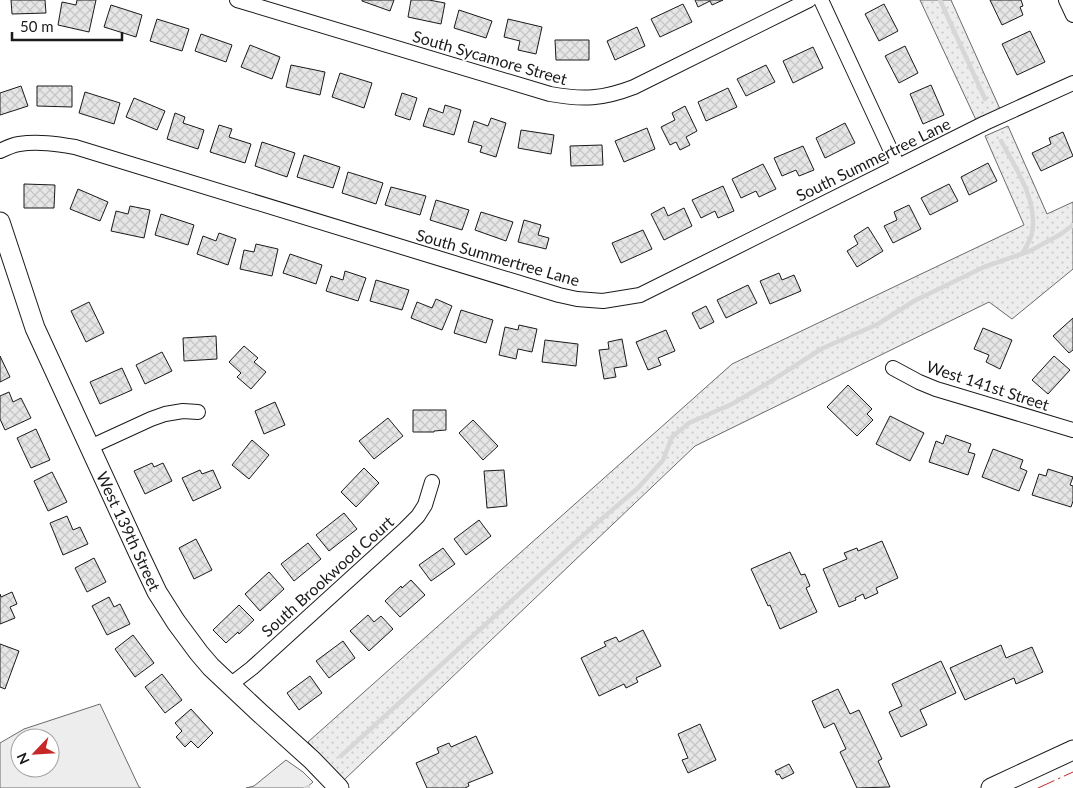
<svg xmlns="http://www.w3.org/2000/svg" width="1073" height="788" font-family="Lato,sans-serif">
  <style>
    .grass { fill: url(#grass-dots); stroke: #6a6a6a }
    .built { fill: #ededed; stroke: #6a6a6a; fill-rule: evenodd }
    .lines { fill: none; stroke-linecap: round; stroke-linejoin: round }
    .stream { stroke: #d7d7d7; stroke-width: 4.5 }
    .building { fill: url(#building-cross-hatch); stroke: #1a1a1a }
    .street-casing { stroke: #1a1a1a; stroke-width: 16 }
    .secondary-casing { stroke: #1a1a1a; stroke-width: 21 }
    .street { stroke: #fff; stroke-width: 14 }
    .secondary { stroke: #fff; stroke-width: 19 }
    .power { stroke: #c62828; stroke-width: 1; stroke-dasharray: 18 4 2.5 4; stroke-linecap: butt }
    .labels { text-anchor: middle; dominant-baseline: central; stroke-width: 4; stroke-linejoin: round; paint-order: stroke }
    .street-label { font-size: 16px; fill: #1a1a1a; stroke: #fff }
  </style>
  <defs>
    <pattern id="grass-dots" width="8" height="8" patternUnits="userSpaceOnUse" patternTransform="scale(1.25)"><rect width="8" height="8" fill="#ededed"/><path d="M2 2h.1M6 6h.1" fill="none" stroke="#cbcbcb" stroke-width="1.8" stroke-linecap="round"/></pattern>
    <pattern id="building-cross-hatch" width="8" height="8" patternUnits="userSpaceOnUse" patternTransform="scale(1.25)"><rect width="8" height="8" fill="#e6e6e6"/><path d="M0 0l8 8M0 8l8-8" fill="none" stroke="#c5c5c5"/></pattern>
  </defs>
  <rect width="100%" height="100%" fill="#fff"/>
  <g class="grass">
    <polygon points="920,0 951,0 1000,109 976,120"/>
    <polygon points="1008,126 1047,214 1073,202 1073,269 1012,319 989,302 695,446 344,780 308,742 732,364 1024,225 985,136"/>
  </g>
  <g class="built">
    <path d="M100 704 139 787 141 788H0V743L24 729ZM20 738H50V768H20Z"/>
    <polygon points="286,760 303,772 313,782 306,788 246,788 254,786"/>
  </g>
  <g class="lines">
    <g class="stream">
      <polyline points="940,0 985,99"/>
      <path d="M1001 141C1016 168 1038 201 1032 233 1031 240 1025 248 1022 254"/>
      <polyline points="341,756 598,522 638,488 663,460 672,437 689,423 732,404 763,386 823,348 878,324 914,301 984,267 1030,251 1061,234 1073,225"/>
      <polyline points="306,788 308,787"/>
    </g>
  </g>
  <g class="building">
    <polygon points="11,0 45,0 46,13 12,14"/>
    <polygon points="77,0 96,0 89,32 58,25 62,2 76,5"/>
    <polygon points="362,0 394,0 390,11 362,1"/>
    <polygon points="411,0 429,0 445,3 441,24 408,17"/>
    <polygon points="695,0 723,0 712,5 710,1 698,7"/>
    <polygon points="990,0 1021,0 1023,6 1020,7 1023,15 1002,25"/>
    <polygon points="683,4 692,22 660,37 651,19"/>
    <polygon points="884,4 898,31 879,41 865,14"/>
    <polygon points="111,5 142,15 136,37 104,27"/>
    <polygon points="459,10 492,21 486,38 454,28"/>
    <polygon points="157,19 189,29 182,51 150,41"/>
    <polygon points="508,19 542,27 536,54 518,50 520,41 504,37"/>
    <polygon points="637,27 645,46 615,60 607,41"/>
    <polygon points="1030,31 1045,62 1017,75 1002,44"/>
    <polygon points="201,34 232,45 226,62 195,51"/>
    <polygon points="555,40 589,40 589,60 556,60"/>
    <polygon points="250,45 280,57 272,79 241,67"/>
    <polygon points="905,46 918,73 899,83 885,56"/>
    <polygon points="813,47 823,68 793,83 783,61"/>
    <polygon points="291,65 325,72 320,95 286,87"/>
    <polygon points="766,65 775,82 746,96 737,79"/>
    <polygon points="340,73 372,83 364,108 332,97"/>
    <polygon points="931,85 944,115 923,124 910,94"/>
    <polygon points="21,86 28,106 0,115 0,93"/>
    <polygon points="37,86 72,86 72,107 37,106"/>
    <polygon points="728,88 737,107 706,121 698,102"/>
    <polygon points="85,92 120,103 114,124 79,113"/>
    <polygon points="402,93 417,98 410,120 395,115"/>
    <polygon points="134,98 165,111 157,130 126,117"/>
    <polygon points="445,105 461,110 454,135 423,126 429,108 443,113"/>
    <polygon points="685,106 697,131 686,137 690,145 680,150 676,142 670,145 661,127 675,120 672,113"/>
    <polygon points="175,113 185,117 183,123 204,130 198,149 167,139"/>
    <polygon points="491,118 506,123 496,157 480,152 482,146 468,142 474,121 488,126"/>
    <polygon points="845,123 855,143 825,158 816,138"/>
    <polygon points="219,125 232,129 229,137 251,144 245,163 210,152"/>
    <polygon points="647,128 655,149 624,162 615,141"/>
    <polygon points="521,130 554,135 551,154 518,148"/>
    <polygon points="1063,132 1073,156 1041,171 1032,153 1051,144 1049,138"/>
    <polygon points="262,142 295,153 287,177 255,166"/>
    <polygon points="602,145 603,165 571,166 570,146"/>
    <polygon points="803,146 814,170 799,176 796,170 782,176 774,158"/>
    <polygon points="304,155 340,167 333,188 297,177"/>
    <polygon points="988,163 997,181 969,195 961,177"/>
    <polygon points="763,164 776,189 759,197 756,191 741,198 732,179"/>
    <polygon points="348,172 383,183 376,204 342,193"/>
    <polygon points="24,184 55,185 54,208 24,208"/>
    <polygon points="949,184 958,201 930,215 921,198"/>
    <polygon points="723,186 734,211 718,218 715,211 701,218 692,200"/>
    <polygon points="391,187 426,196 420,215 385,205"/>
    <polygon points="78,189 108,202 100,221 70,209"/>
    <polygon points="436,200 469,210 462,230 430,220"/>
    <polygon points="909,205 921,229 893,243 884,226 897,220 894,212"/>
    <polygon points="130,206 150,210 144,238 111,231 116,211 128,214"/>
    <polygon points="664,207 668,216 684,208 692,226 664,240 651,214"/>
    <polygon points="481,212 513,222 506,241 475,230"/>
    <polygon points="161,214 194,225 188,245 155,235"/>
    <polygon points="524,220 541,225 538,235 549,238 546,249 518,242"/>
    <polygon points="868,227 883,251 857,267 847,251 858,244 854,236"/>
    <polygon points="643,230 652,249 621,263 612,243"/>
    <polygon points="219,233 236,239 228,265 197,254 203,236 216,241"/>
    <polygon points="256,244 278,249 272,276 240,269 244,250 254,252"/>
    <polygon points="290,254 322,265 316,284 283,273"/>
    <polygon points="345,271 366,278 358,301 326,291 331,276 343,280"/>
    <polygon points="779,273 782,280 794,275 801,291 770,304 760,281"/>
    <polygon points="376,280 409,290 402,310 370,301"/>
    <polygon points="748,285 757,303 726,318 717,300"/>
    <polygon points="436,299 452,306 442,330 411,318 417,302 432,308"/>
    <polygon points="89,302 104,333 86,342 71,311"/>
    <polygon points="706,306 714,322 700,329 692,313"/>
    <polygon points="461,310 493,320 486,343 454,333"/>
    <polygon points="1073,318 1073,350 1069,353 1053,336"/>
    <polygon points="519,325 537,329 532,352 518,349 516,359 499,355 505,327 518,330"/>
    <polygon points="983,328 1012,340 1000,369 986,362 989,355 974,349"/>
    <polygon points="666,330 675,351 658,358 661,365 648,370 636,342"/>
    <polygon points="216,336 217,359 184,361 183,338"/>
    <polygon points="622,339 627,366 614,368 616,377 604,379 599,350 609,349 608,342"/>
    <polygon points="545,340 578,344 576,366 542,362"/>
    <polygon points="244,346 258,358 254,362 266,372 251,389 237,377 241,373 229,362"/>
    <polygon points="162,352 172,371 145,384 136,365"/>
    <polygon points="0,356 10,377 0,382"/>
    <polygon points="1054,356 1070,370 1048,394 1032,380"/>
    <polygon points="122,368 132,390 100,404 90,382"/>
    <polygon points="848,385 872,409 867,414 873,420 857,436 827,407"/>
    <polygon points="9,392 13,402 21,398 31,418 5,430 0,419 0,396"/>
    <polygon points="275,402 285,425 264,434 255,411"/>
    <polygon points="413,410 446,410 446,430 434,431 434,432 413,432"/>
    <polygon points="890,416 924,433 910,461 876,444"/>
    <polygon points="388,418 403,436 374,459 359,441"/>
    <polygon points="473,420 498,446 483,460 459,433"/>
    <polygon points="36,429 50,460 31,468 17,438"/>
    <polygon points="946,435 971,444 968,452 975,454 968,475 929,462 936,441 943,444"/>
    <polygon points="252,440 269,455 249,479 232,465"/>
    <polygon points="993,449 1023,460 1020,468 1027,471 1019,491 982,477"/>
    <polygon points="152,463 154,467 163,463 172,481 145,494 134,471"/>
    <polygon points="364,468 379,483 356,507 341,492"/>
    <polygon points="1048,469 1073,477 1070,485 1073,486 1073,501 1071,507 1032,495 1039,474 1046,476"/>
    <polygon points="200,470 202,474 213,470 221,488 193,501 182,478"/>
    <polygon points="504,470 507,506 487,508 484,471"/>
    <polygon points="52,472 67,502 48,511 34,481"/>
    <polygon points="344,513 357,529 329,551 316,535"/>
    <polygon points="67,516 73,530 80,527 88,544 63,555 50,523"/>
    <polygon points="479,520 491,536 466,555 454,539"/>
    <polygon points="196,539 212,570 194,579 179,548"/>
    <polygon points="882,541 898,578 876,588 878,593 865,599 863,594 855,598 856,600 839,607 823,569 847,559 844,553 857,548 858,551"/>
    <polygon points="308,543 321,559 294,581 281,564"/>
    <polygon points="443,548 455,564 431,581 419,565"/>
    <polygon points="790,552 801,575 805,574 810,586 806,588 817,612 780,629 770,605 768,606 751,569"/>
    <polygon points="94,558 106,582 87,592 75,568"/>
    <polygon points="269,572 284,589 260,611 245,594"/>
    <polygon points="411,580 425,595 400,617 385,601 401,586 402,588"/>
    <polygon points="12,592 17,604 10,607 15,618 0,624 0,594 1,597"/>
    <polygon points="109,597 114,607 120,604 130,624 107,635 92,606"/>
    <polygon points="239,605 254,620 239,634 238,632 226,643 213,630"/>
    <polygon points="368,615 374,622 381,616 393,629 369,651 350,631"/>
    <polygon points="643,630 661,666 636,678 638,682 626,688 624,684 599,696 581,658 606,646 604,642 616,637 619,642"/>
    <polygon points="133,635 154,663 135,677 115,649"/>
    <polygon points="343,641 355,658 329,678 316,661"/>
    <polygon points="0,644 19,651 5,689 0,687"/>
    <polygon points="1001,645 1006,658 1032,647 1043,672 1016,684 1014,678 965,700 950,668"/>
    <polygon points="941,661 956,693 920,710 927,725 901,737 889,712 902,706 892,684"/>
    <polygon points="162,674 182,700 165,713 145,687"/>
    <polygon points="310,676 322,693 299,710 287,693"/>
    <polygon points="838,689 850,714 859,710 882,759 878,761 890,787 857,788 840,752 846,749 834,723 824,728 812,701"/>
    <polygon points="191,709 213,733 198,748 191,741 185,747 176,737 182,731 175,723"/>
    <polygon points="700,724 716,760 688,773 682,760 688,758 678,734"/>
    <polygon points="476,736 493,773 468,783 469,786 465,788 427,788 416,763 439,753 437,748 449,743 451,747"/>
    <polygon points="789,764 794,773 782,779 779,774 777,775 775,771"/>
  </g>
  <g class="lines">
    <g class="street-casing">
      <g id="street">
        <path d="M237 0 550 94C583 100 603 99 634 87L809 0"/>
        <polyline points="821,0 898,166"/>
        <polyline points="1066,0 1073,15"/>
        <path d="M0 151C6 148 13 145 19 144 38 141 57 144 75 147L559 295 577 299 603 301 640 295 985 123 1073 83"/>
        <polyline points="893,368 919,382 936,389 1073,430"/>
        <polyline points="90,447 151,419 165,414 183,411 198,412"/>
        <polyline points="230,685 252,668 404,530 418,516 425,505 432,482"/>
      </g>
    </g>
    <g class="secondary-casing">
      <g id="secondary">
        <polyline points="0,222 35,328 139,554 157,592 176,622 199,653 211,667 261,714 312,760 339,788"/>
        <polyline points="991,788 1073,750"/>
      </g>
    </g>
    <use href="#street" class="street"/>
    <use href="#secondary" class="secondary"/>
    <polyline class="power" points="1038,788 1073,772"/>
  </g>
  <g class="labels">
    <g class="street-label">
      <text transform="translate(490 57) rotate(16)">South Sycamore Street</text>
      <text transform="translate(873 159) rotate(-26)">South Summertree Lane</text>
      <text transform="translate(498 257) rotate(16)">South Summertree Lane</text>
      <text transform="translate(988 385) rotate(18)">West 141st Street</text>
      <text transform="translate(129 531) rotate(65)">West 139th Street</text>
      <text transform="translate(327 576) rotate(-42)">South Brookwood Court</text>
    </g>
  </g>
  <g transform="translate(35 753) rotate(245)"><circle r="24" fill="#ffffff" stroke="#a3a3a3"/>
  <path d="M0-4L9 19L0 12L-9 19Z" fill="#c62828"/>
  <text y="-8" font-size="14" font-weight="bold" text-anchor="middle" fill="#1a1a1a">N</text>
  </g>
  <path d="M12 32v8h110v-8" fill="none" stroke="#1a1a1a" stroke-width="2.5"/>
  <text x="20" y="32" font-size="15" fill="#1a1a1a" stroke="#ffffff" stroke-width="4" paint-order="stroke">50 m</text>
</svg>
